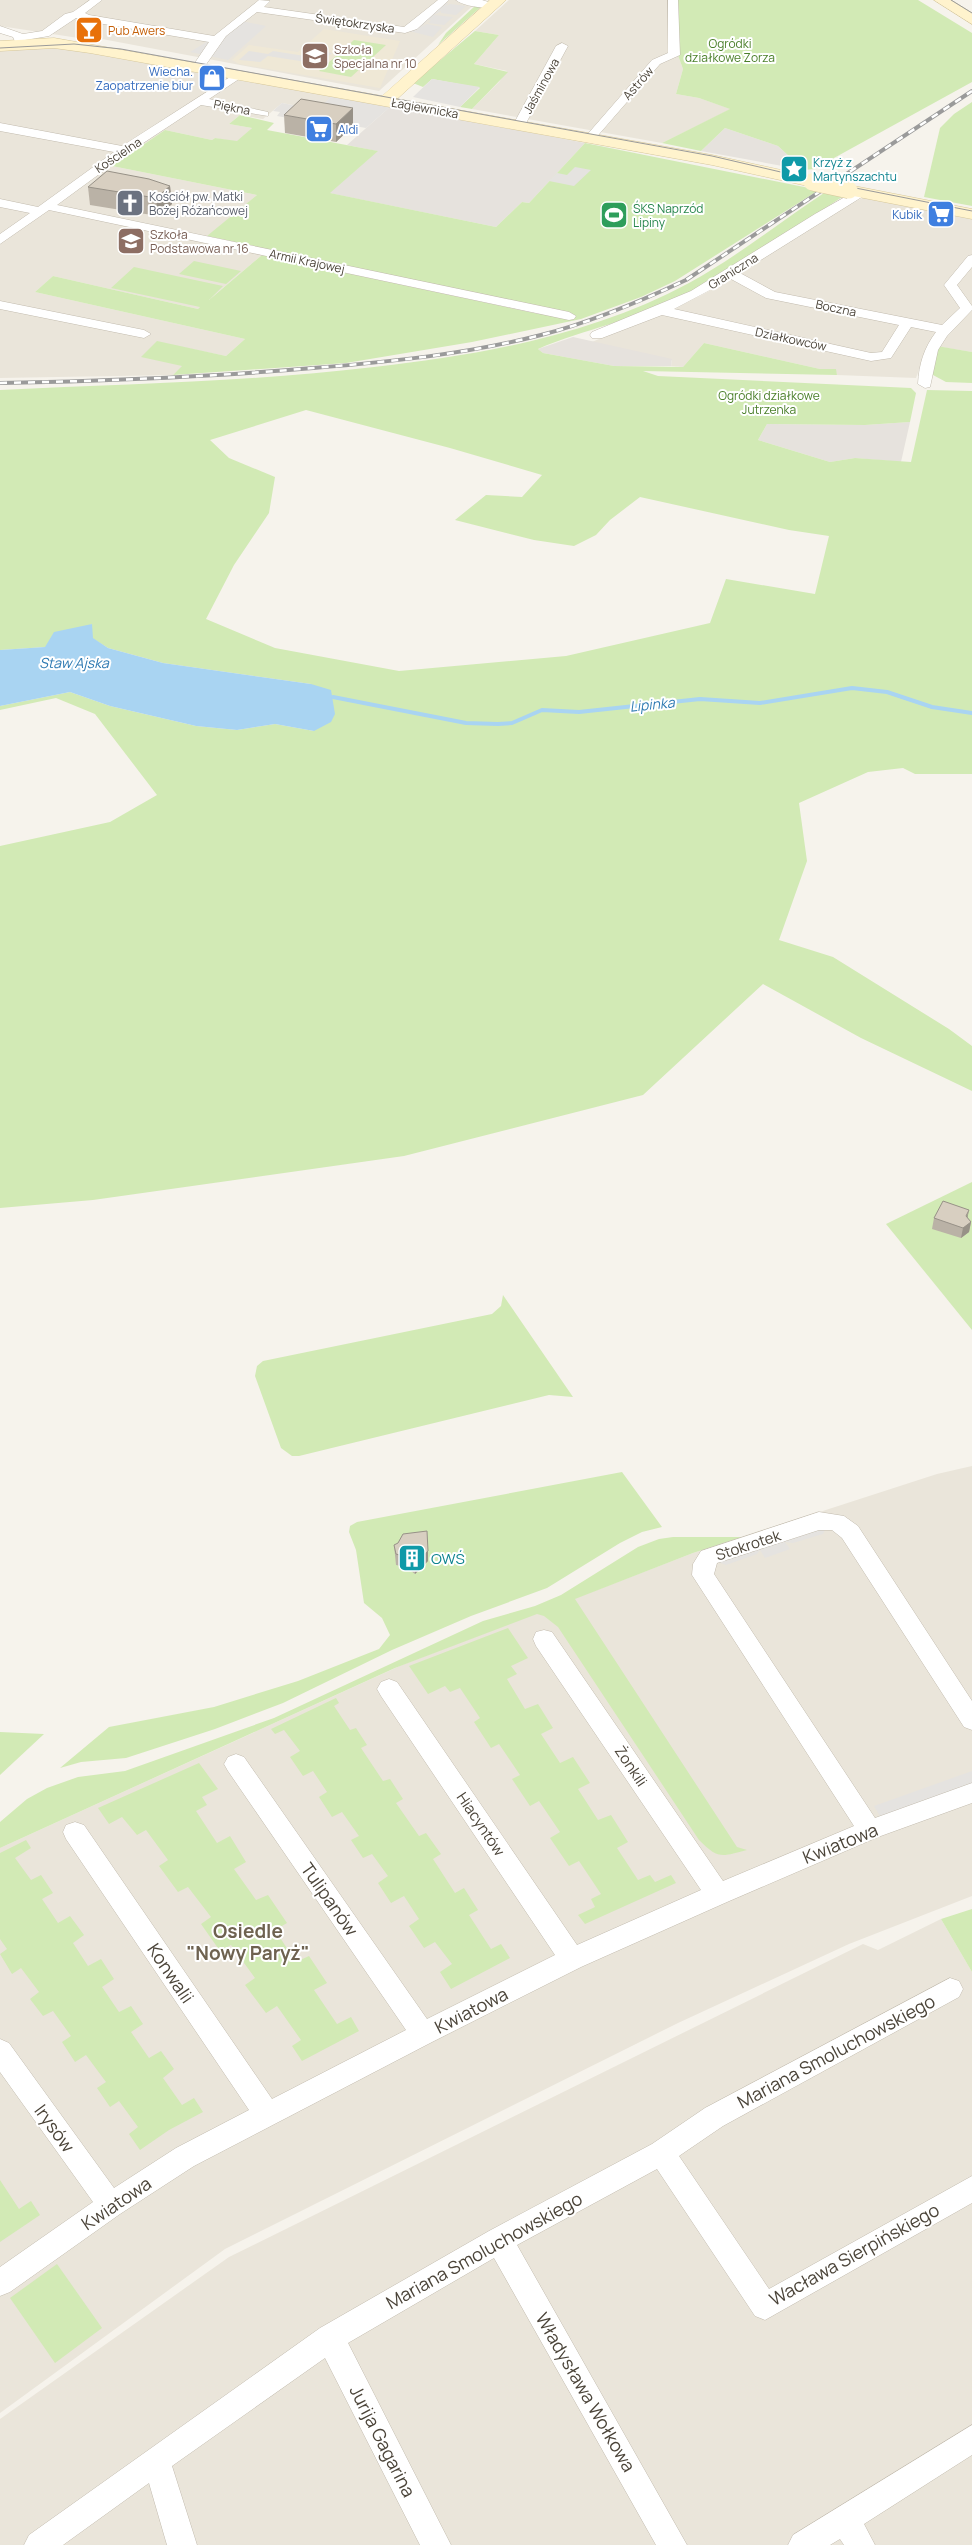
<svg xmlns="http://www.w3.org/2000/svg" width="972" height="2545" font-family="Manrope,sans-serif">
  <style>
    .residential { fill: #eae5da }
    .industrial { fill: #e6e2dd }
    .education { fill: #efe8d6 }
    .green { fill: #d2eab5; fill-rule: evenodd }
    .parking { fill: #e5e3e0 }
    .water { fill: #a9d4f2 }
    .lines { fill: none; stroke-linecap: round; stroke-linejoin: round }
    .stream { stroke: #a9d4f2; stroke-width: 4 }
    .street-casing { stroke: #c2bbae; stroke-width: 1 }
    .secondary-casing { stroke: #d6c79b; stroke-width: 1 }
    .street { fill: #fff; fill-rule: evenodd }
    .secondary { fill: #fff3cd; fill-rule: evenodd }
    .tram { stroke: #9a9a9a; stroke-width: 1 }
    .rail-casing { stroke: #9a9a9a; stroke-width: 4 }
    .rail { stroke: #fff; stroke-width: 2.5; stroke-dasharray: 7; stroke-linecap: butt }
    .secondary-bridge-casing { stroke: #d6c79b; stroke-width: 18; stroke-linecap: butt }
    .secondary-bridge { stroke: #fff3cd; stroke-width: 17 }
    .wall { fill: #bab2a6 }
    .shaded-wall { fill: #979187 }
    .building { fill: #d8cfc1; stroke: #979187 }
    .labels { text-anchor: middle; dominant-baseline: central; stroke-width: 4; stroke-linejoin: round; paint-order: stroke }
    .far-street-label { font-size: 12px; fill: #4b4439; stroke: #fff }
    .far-food-label { font-size: 12px; fill: #c56008; stroke: #fff; text-anchor: start }
    .far-park-label { font-size: 12px; fill: #4a7f2a; stroke: #fff }
    .far-education-label { font-size: 12px; fill: #785e54; stroke: #fff; text-anchor: start }
    .far-shop-label { font-size: 12px; fill: #366cbe; stroke: #fff; text-anchor: end }
    .far-culture-label { font-size: 12px; fill: #0d838f; stroke: #fff; text-anchor: start }
    .far-worship-label { font-size: 12px; fill: #5b616d; stroke: #fff; text-anchor: start }
    .far-leisure-label { font-size: 12px; fill: #27864d; stroke: #fff; text-anchor: start }
    .far-water-label { font-size: 14px; font-style: italic; fill: #2e7ab2; stroke: #fff }
    .street-label { font-size: 15px; fill: #4b4439; stroke: #fff }
    .culture-label { font-size: 15px; fill: #0d838f; stroke: #fff; text-anchor: start }
    .near-street-label { font-size: 18px; fill: #4b4439; stroke: #fff }
    .near-neighbourhood-label { font-size: 19px; font-weight: bold; fill: #6e6250; stroke: #fff }
  </style>
  <rect width="100%" height="100%" fill="#f6f3ec"/>
  <g class="residential">
    <polygon points="0,0 479,0 379,91 102,39 98,41 0,26"/>
    <polygon points="509,0 678,0 675,47 683,69 676,94 699,98 731,109 662,143 472,109 499,82 507,71 474,64 499,35 475,31"/>
    <polygon points="41,47 62,48 332,96 318,110 282,103 263,119 240,115 229,124 252,128 237,142 215,138 212,140 165,130 112,166 257,195 201,242 262,255 198,309 53,276 35,292 245,339 226,356 157,342 183,366 173,375 0,378 0,51"/>
    <polygon points="867,196 972,217 972,352 928,345 916,378 837,375 835,369 820,369 704,343 683,367 671,366 672,360 592,342 700,296 743,272 822,217"/>
    <polygon points="972,1466 972,1896 849,1944 678,2023 225,2249 0,2413 0,1848 402,1665 693,1553 937,1474"/>
    <polygon points="941,1919 972,1972 972,2545 0,2545 0,2419 229,2257 863,1944 878,1950"/>
  </g>
  <g class="industrial">
    <polygon points="391,106 585,143 529,203 522,202 496,227 329,193 377,151 347,145"/>
    <polygon points="725,128 778,146 804,170 701,151"/>
    <polygon points="573,337 672,359 671,366 614,366 543,353 538,349"/>
    <polygon points="910,422 901,462 855,458 830,462 758,440 767,424 865,425"/>
  </g>
  <polygon class="education" points="324,29 400,41 380,88 239,64 232,60 249,45 298,52"/>
  <g class="green">
    <polygon points="678,0 918,0 972,33 972,82 814,169 804,170 778,146 725,128 701,151 662,143 730,109 699,98 676,94 683,69 675,47"/>
    <polygon points="476,5 482,6 438,45 446,33"/>
    <polygon points="475,31 499,35 474,64 508,72 472,109 460,107 480,88 432,79 423,87 413,83"/>
    <polygon points="354,40 386,45 351,77 319,71"/>
    <polygon points="972,102 972,206 924,197 940,128 954,114"/>
    <polygon points="240,115 274,123 267,130 378,151 330,193 496,227 522,202 529,203 585,143 819,190 675,281 641,297 581,319 472,342 346,363 173,375 182,366 141,357 157,341 226,356 245,339 35,292 53,276 198,309 200,307 111,288 134,267 223,286 209,300 262,255 539,314 545,309 207,236 257,195 112,166 165,130 212,140 215,138 237,141 252,128 229,124"/>
    <path d="M827 191 845 195C792 230 739 271 681 298 635 320 584 329 538 349L543 353 614 366 683 367 704 343 820 369H836L837 375 643 371 658 376 911 388 916 393 910 422 865 425 767 424 758 440 830 462 855 458 911 462 927 390 972 391V774H915L903 768 868 772 799 803 807 861 779 940 833 957 949 1029 972 1046V1091L861 1038 763 984 643 1095 404 1156 93 1200 0 1208V846L110 822 157 795 95 714 56 698 0 710V706L70 692 110 706 196 726 237 730 275 724 314 731 311 684 163 663 108 648 92 638V624L46 647 0 650V390C126 384 249 382 374 367 482 355 592 335 689 283 737 257 781 221 827 191ZM306 410 450 448 542 475 522 497 486 495 455 520 534 540 574 546 596 535 610 520 640 497 789 530 829 536 815 594 726 579 710 623 566 656 399 671 275 648 206 619 234 565 269 513 275 477 229 458 210 440Z"/>
    <polygon points="194,261 241,271 226,284 179,274"/>
    <polygon points="937,346 972,352 972,383 946,382 933,375 930,368"/>
    <polygon points="972,1182 972,1330 886,1224"/>
    <polygon points="503,1295 573,1397 549,1395 299,1456 292,1456 281,1448 255,1376 257,1366 263,1361 492,1314 501,1306"/>
    <polygon points="622,1472 662,1527 642,1532 620,1543 547,1588 471,1616 392,1650 283,1703 215,1729 126,1758 81,1762 60,1768 109,1727 214,1707 298,1681 379,1649 390,1635 382,1618 364,1603 356,1550 349,1532 350,1526 357,1522"/>
    <path d="M673 1537H742L693 1553 575 1599 737 1847 747 1850C721 1857 718 1859 699 1840L558 1627 544 1616 537 1614 395 1668 0 1848V1822L27 1799 47 1788 78 1777 125 1771 274 1718 483 1621 535 1606 561 1595 638 1547 659 1539Z"/>
    <polygon points="508,1628 528,1658 511,1666 517,1674 507,1679 525,1709 538,1704 553,1728 541,1734 560,1763 573,1757 590,1783 578,1789 598,1820 611,1815 628,1842 617,1848 638,1880 650,1875 655,1882 671,1875 676,1883 585,1924 578,1915 595,1907 591,1899 601,1894 579,1861 569,1866 550,1838 560,1832 539,1801 530,1806 512,1779 520,1775 499,1744 491,1748 474,1722 480,1718 460,1688 450,1692 445,1686 428,1694 409,1666"/>
    <polygon points="336,1698 339,1703 334,1706 350,1730 356,1728 367,1745 361,1748 383,1781 390,1779 403,1799 396,1803 419,1836 426,1833 441,1854 433,1859 455,1893 464,1888 478,1910 469,1915 491,1949 501,1944 510,1958 451,1989 440,1972 452,1964 435,1942 424,1948 409,1926 419,1919 404,1896 391,1903 378,1883 388,1876 372,1854 363,1858 351,1840 359,1836 342,1812 332,1817 319,1797 327,1792 313,1771 303,1776 290,1757 300,1751 284,1730 275,1734 271,1729"/>
    <polygon points="0,1732 44,1734 0,1775"/>
    <polygon points="199,1763 218,1789 202,1797 207,1805 196,1811 217,1843 230,1836 246,1862 234,1869 256,1900 268,1895 287,1923 275,1930 296,1962 309,1956 327,1983 314,1990 337,2024 351,2017 359,2031 302,2061 292,2046 301,2040 277,2006 266,2013 245,1985 255,1978 231,1945 220,1951 201,1924 211,1917 188,1887 178,1892 159,1866 168,1860 146,1830 137,1835 122,1817 109,1824 98,1808"/>
    <polygon points="26,1840 31,1848 15,1858 31,1880 41,1875 53,1893 42,1899 58,1923 70,1916 84,1935 73,1943 88,1966 101,1959 114,1979 102,1987 119,2012 131,2006 143,2024 131,2032 149,2058 161,2051 174,2069 163,2078 182,2105 194,2098 203,2112 169,2130 140,2150 129,2134 138,2127 119,2101 110,2107 97,2088 106,2082 86,2055 75,2062 62,2042 71,2036 53,2011 43,2016 30,1999 39,1992 21,1968 12,1974 0,1954 7,1949 0,1939 0,1853"/>
    <polygon points="972,1909 972,1972 941,1919"/>
    <polygon points="0,2180 19,2209 31,2201 40,2215 0,2242"/>
    <polygon points="57,2264 102,2328 55,2363 10,2298"/>
  </g>
  <g class="parking">
    <polygon points="442,2 448,3 446,6 450,4 466,6 456,15 441,13 441,11 434,15 453,17 444,25 428,23 431,20 428,20 421,27 427,24 442,27 433,37 405,30"/>
    <polygon points="241,21 266,26 228,60 190,52"/>
    <polygon points="312,50 332,53 319,64 268,56 260,62 239,60 249,51 268,54 273,51 305,56"/>
    <polygon points="432,79 480,87 460,107 413,97"/>
    <polygon points="332,96 391,106 366,128 302,117 299,120 277,116 280,112 273,111 282,103 317,110"/>
    <polygon points="575,167 591,170 574,186 549,181 557,173 567,175"/>
    <polygon points="826,1528 823,1534 793,1543 785,1542 790,1549 765,1558 760,1550 757,1554 726,1565 718,1562"/>
    <polygon points="972,1771 972,1785 881,1818 874,1806"/>
  </g>
  <polygon class="water" points="92,624 93,638 108,648 163,663 311,684 331,690 335,714 331,722 314,731 275,724 237,730 196,726 110,706 70,692 0,706 0,650 45,647 54,632"/>
  <g class="lines">
    <polyline class="stream" points="333,697 466,723 498,724 512,723 542,710 579,712 700,699 760,703 852,688 887,692 932,707 972,713"/>
    <g class="street-casing">
      <g id="street">
        <polygon points="90,0 102,0 85,13 89,15 214,36 259,0 270,1 264,7 404,27 438,0 449,0 417,29 405,33 257,12 226,36 205,66 198,70 192,67 209,42 86,21 76,18 49,36 25,40 27,44 21,47 17,46 13,37 0,33 0,26 23,34 42,31 65,14 73,12"/>
        <path d="M456 0H482L498 5C492 11 462 6 456 0Z"/>
        <polygon points="668,0 678,0 680,55 660,64 594,140 586,140 586,136 652,60 668,53"/>
        <polygon points="562,43 568,46 525,125 519,129 515,127 513,125 556,46"/>
        <polygon points="238,72 242,73 242,77 209,99 268,112 268,116 201,105 128,153 57,205 569,312 576,316 574,319 569,320 49,210 0,244 0,234 30,213 0,207 0,199 38,207 114,152 0,131 0,123 122,146"/>
        <path d="M861 188 865 189 867 192 865 195 740 273 775 292 942 325 960 308 944 285 968 256 972 255V267L957 285 972 306V310L947 336 938 350 930 387 925 388 918 384C919 364 924 348 936 332L911 327 891 358 871 361 662 315 602 338H592L590 335 592 332 691 291 815 214ZM731 279 766 298 899 325 882 352 871 353 674 309Z"/>
        <polygon points="0,301 144,330 151,334 144,338 0,309"/>
        <polygon points="819,1512 844,1516 858,1526 972,1701 972,1730 964,1727 842,1538 832,1530 819,1530 717,1563 714,1574 875,1818 972,1783 972,1803 878,1837 727,1902 581,1967 432,2042 194,2166 120,2214 10,2292 0,2296 0,2267 93,2202 0,2072 0,2039 9,2043 114,2188 176,2148 249,2110 66,1839 63,1832 66,1825 75,1822 84,1825 272,2099 406,2030 228,1771 224,1764 228,1757 236,1754 244,1757 427,2019 555,1955 381,1696 377,1689 381,1682 389,1679 397,1682 577,1945 701,1890 536,1646 533,1639 536,1632 544,1630 552,1632 723,1881 854,1826 692,1575 693,1564 701,1551"/>
        <polygon points="950,1978 959,1981 963,1989 959,1997 723,2126 679,2156 769,2289 972,2176 972,2203 765,2320 755,2316 657,2169 517,2245 687,2545 656,2545 494,2258 348,2343 451,2545 420,2545 325,2358 172,2466 197,2545 167,2545 149,2483 63,2545 24,2545 29,2535 320,2328 489,2231 652,2144 705,2108"/>
        <polygon points="972,2425 972,2455 864,2524 875,2545 844,2545 840,2539 830,2545 788,2545 793,2535"/>
      </g>
    </g>
    <g class="secondary-casing">
      <g id="secondary">
        <polygon points="490,0 506,0 397,99 712,155 818,178 820,182 812,187 712,165 90,53 54,48 0,51 0,41 54,38 382,96"/>
        <polygon points="934,0 951,0 972,13 972,24"/>
        <polygon points="849,185 972,209 972,219 843,194 841,190 843,186"/>
      </g>
    </g>
    <use href="#street" class="street"/>
    <use href="#secondary" class="secondary"/>
    <g class="tram">
      <polyline points="951,0 972,13"/>
      <polyline points="0,48 74,44 121,49 712,156 815,180 972,211"/>
    </g>
    <g class="rail-casing">
      <path id="rail" d="M0 383C105 381 209 377 313 368 390 362 467 354 541 335 592 322 639 302 686 280L972 91"/>
    </g>
    <use href="#rail" class="rail"/>
    <g class="secondary-bridge-casing">
      <polyline id="secondary-bridge" points="812,182 849,190"/>
    </g>
    <use href="#secondary-bridge" class="secondary-bridge"/>
  </g>
  <g class="wall">
    <polygon points="284,115 353,126 336,142 285,133"/>
    <polygon points="170,186 172,204 158,216 90,205 88,187"/>
    <polygon points="969,1210 967,1217 971,1222 969,1232 961,1238 932,1229 934,1218"/>
    <polygon points="394,1545 428,1561 415,1574 406,1567 396,1565"/>
  </g>
  <g class="shaded-wall">
    <polygon points="353,108 353,126 336,142 336,124"/>
    <polygon points="170,186 172,204 158,216 156,198"/>
    <polygon points="969,1210 967,1220 971,1222 969,1232 961,1238 963,1228"/>
    <polygon points="428,1551 428,1561 415,1574 415,1563"/>
  </g>
  <g class="building">
    <polygon points="301,99 353,108 336,124 284,115"/>
    <polygon points="107,171 149,179 170,186 156,198 88,187"/>
    <polygon points="943,1201 969,1210 966,1216 971,1222 963,1228 934,1218"/>
    <polygon points="427,1531 428,1551 415,1563 406,1557 396,1554 394,1545 398,1543 403,1534"/>
  </g>
  <defs>
    <g id="bar-square" transform="scale(1.4375)"><rect x="-9" y="-9" width="18" height="18" rx="4" fill="#e8710a" stroke="#fff"/><path d="M-6-5H6L.8 .8V4.5H3.5V6h-7V4.5H-.8V.8Z" fill="#fff"/></g>
    <g id="school-square" transform="scale(1.4375)"><rect x="-9" y="-9" width="18" height="18" rx="4" fill="#8d6e63" stroke="#fff"/><path d="M0-5L7-2L0 1L-7-2ZM-4 1L0 2.5L4 1V4Q0 6-4 4Z" fill="#fff"/></g>
    <g id="shop-square" transform="scale(1.4375)"><rect x="-9" y="-9" width="18" height="18" rx="4" fill="#3f7fe0" stroke="#fff"/><path d="M-5-2.5h2.3a2.7 3.5 0 0 1 5.4 0H5L5.5 6h-11ZM-1.5-2.5h3a1.5 2.3 0 0 0-3 0Z" fill="#fff"/></g>
    <g id="supermarket-square" transform="scale(1.4375)"><rect x="-9" y="-9" width="18" height="18" rx="4" fill="#3f7fe0" stroke="#fff"/><path d="M-6-5.5h2.5l.6 2H6L4.5 2H-2.5L-4.4-4H-6ZM-1.5 3.2a1.3 1.3 0 1 0 .1 0ZM3 3.2a1.3 1.3 0 1 0 .1 0Z" fill="#fff"/></g>
    <g id="sight-square" transform="scale(1.4375)"><rect x="-9" y="-9" width="18" height="18" rx="4" fill="#0f9aa8" stroke="#fff"/><path d="M0-6L1.8-2.2L6-1.7L2.9 1.2L3.7 5.4L0 3.3L-3.7 5.4L-2.9 1.2L-6-1.7L-1.8-2.2Z" fill="#fff"/></g>
    <g id="church-square" transform="scale(1.4375)"><rect x="-9" y="-9" width="18" height="18" rx="4" fill="#6b7280" stroke="#fff"/><path d="M-1.2-6h2.4v3.5h3.3v2.4h-3.3V6h-2.4V-.1h-3.3v-2.4h3.3Z" fill="#fff"/></g>
    <g id="stadium-square" transform="scale(1.4375)"><rect x="-9" y="-9" width="18" height="18" rx="4" fill="#2e9e5b" stroke="#fff"/><path d="M0-5a6.5 5 0 1 0 0 10a6.5 5 0 1 0 0-10ZM-3.5-1.8h7v3.6h-7Z" fill="#fff"/></g>
    <g id="building-square" transform="scale(1.4375)"><rect x="-9" y="-9" width="18" height="18" rx="4" fill="#0f9aa8" stroke="#fff"/><path d="M-4-6H4V6H1V3H-1V6H-4ZM-2.5-4.3h1.7v1.8h-1.7ZM.8-4.3h1.7v1.8H.8ZM-2.5-1h1.7V.8h-1.7ZM.8-1h1.7V.8H.8Z" fill="#fff"/></g>
  </defs>
  <g fill-rule="evenodd">
    <use href="#bar-square" x="89" y="30"/>
    <use href="#school-square" x="315" y="56"/>
    <use href="#shop-square" x="212" y="78"/>
    <use href="#supermarket-square" x="319" y="129"/>
    <use href="#sight-square" x="794" y="169"/>
    <use href="#church-square" x="130" y="203"/>
    <use href="#supermarket-square" x="941" y="214"/>
    <use href="#stadium-square" x="614" y="215"/>
    <use href="#school-square" x="131" y="241"/>
    <use href="#building-square" x="412" y="1558"/>
  </g>
  <g class="labels">
    <g class="far-street-label">
      <text transform="translate(355 23) rotate(8)">Świętokrzyska</text>
      <text transform="translate(638 83) rotate(-49)">Astrów</text>
      <text transform="translate(541 86) rotate(-61)">Jaśminowa</text>
      <text transform="translate(232 107) rotate(11)">Piękna</text>
      <text transform="translate(425 108) rotate(10)">Łagiewnicka</text>
      <text transform="translate(118 155) rotate(-34)">Kościelna</text>
      <text transform="translate(307 261) rotate(12)">Armii Krajowej</text>
      <text transform="translate(733 271) rotate(-32)">Graniczna</text>
      <text transform="translate(836 308) rotate(12)">Boczna</text>
      <text transform="translate(791 339) rotate(12)">Działkowców</text>
    </g>
    <g class="far-food-label">
      <text x="108" y="30">Pub Awers</text>
    </g>
    <g class="far-park-label">
      <text x="730" y="43">Ogródki<tspan x="730" dy="14">działkowe Zorza</tspan></text>
      <text x="769" y="395">Ogródki działkowe<tspan x="769" dy="14">Jutrzenka</tspan></text>
    </g>
    <g class="far-education-label">
      <text x="334" y="49">Szkoła<tspan x="334" dy="14">Specjalna nr 10</tspan></text>
      <text x="150" y="234">Szkoła<tspan x="150" dy="14">Podstawowa nr 16</tspan></text>
    </g>
    <g class="far-shop-label">
      <text x="193" y="71">Wiecha.<tspan x="193" dy="14">Zaopatrzenie biur</tspan></text>
      <text x="338" y="129" text-anchor="start">Aldi</text>
      <text x="922" y="214">Kubik</text>
    </g>
    <g class="far-culture-label">
      <text x="813" y="162">Krzyż z<tspan x="813" dy="14">Martynszachtu</tspan></text>
    </g>
    <g class="far-worship-label">
      <text x="149" y="196">Kościół pw. Matki<tspan x="149" dy="14">Bożej Różańcowej</tspan></text>
    </g>
    <g class="far-leisure-label">
      <text x="633" y="208">ŚKS Naprzód<tspan x="633" dy="14">Lipiny</tspan></text>
    </g>
    <g class="far-water-label">
      <text x="74" y="662">Staw Ajska</text>
      <text transform="translate(652 704) rotate(-6)">Lipinka</text>
    </g>
    <g class="street-label">
      <text transform="translate(748 1545) rotate(-18)">Stokrotek</text>
      <text transform="translate(631 1766) rotate(56)">Żonkili</text>
      <text transform="translate(481 1824) rotate(56)">Hiacyntów</text>
    </g>
    <g class="culture-label">
      <text x="431" y="1558">OWŚ</text>
    </g>
    <g class="near-street-label">
      <text transform="translate(840 1843) rotate(-22)">Kwiatowa</text>
      <text transform="translate(330 1899) rotate(55)">Tulipanów</text>
      <text transform="translate(171 1973) rotate(56)">Konwalii</text>
      <text transform="translate(471 2010) rotate(-27)">Kwiatowa</text>
      <text transform="translate(836 2051) rotate(-28)">Mariana Smoluchowskiego</text>
      <text transform="translate(55 2128) rotate(54)">Irysów</text>
      <text transform="translate(116 2203) rotate(-34)">Kwiatowa</text>
      <text transform="translate(484 2250) rotate(-29)">Mariana Smoluchowskiego</text>
      <text transform="translate(854 2254) rotate(-29)">Wacława Sierpińskiego</text>
      <text transform="translate(586 2392) rotate(60)">Władysława Wołkowa</text>
      <text transform="translate(383 2441) rotate(63)">Jurija Gagarina</text>
    </g>
    <g class="near-neighbourhood-label">
      <text x="248" y="1931">Osiedle<tspan x="248" dy="22">"Nowy Paryż"</tspan></text>
    </g>
  </g>
</svg>
